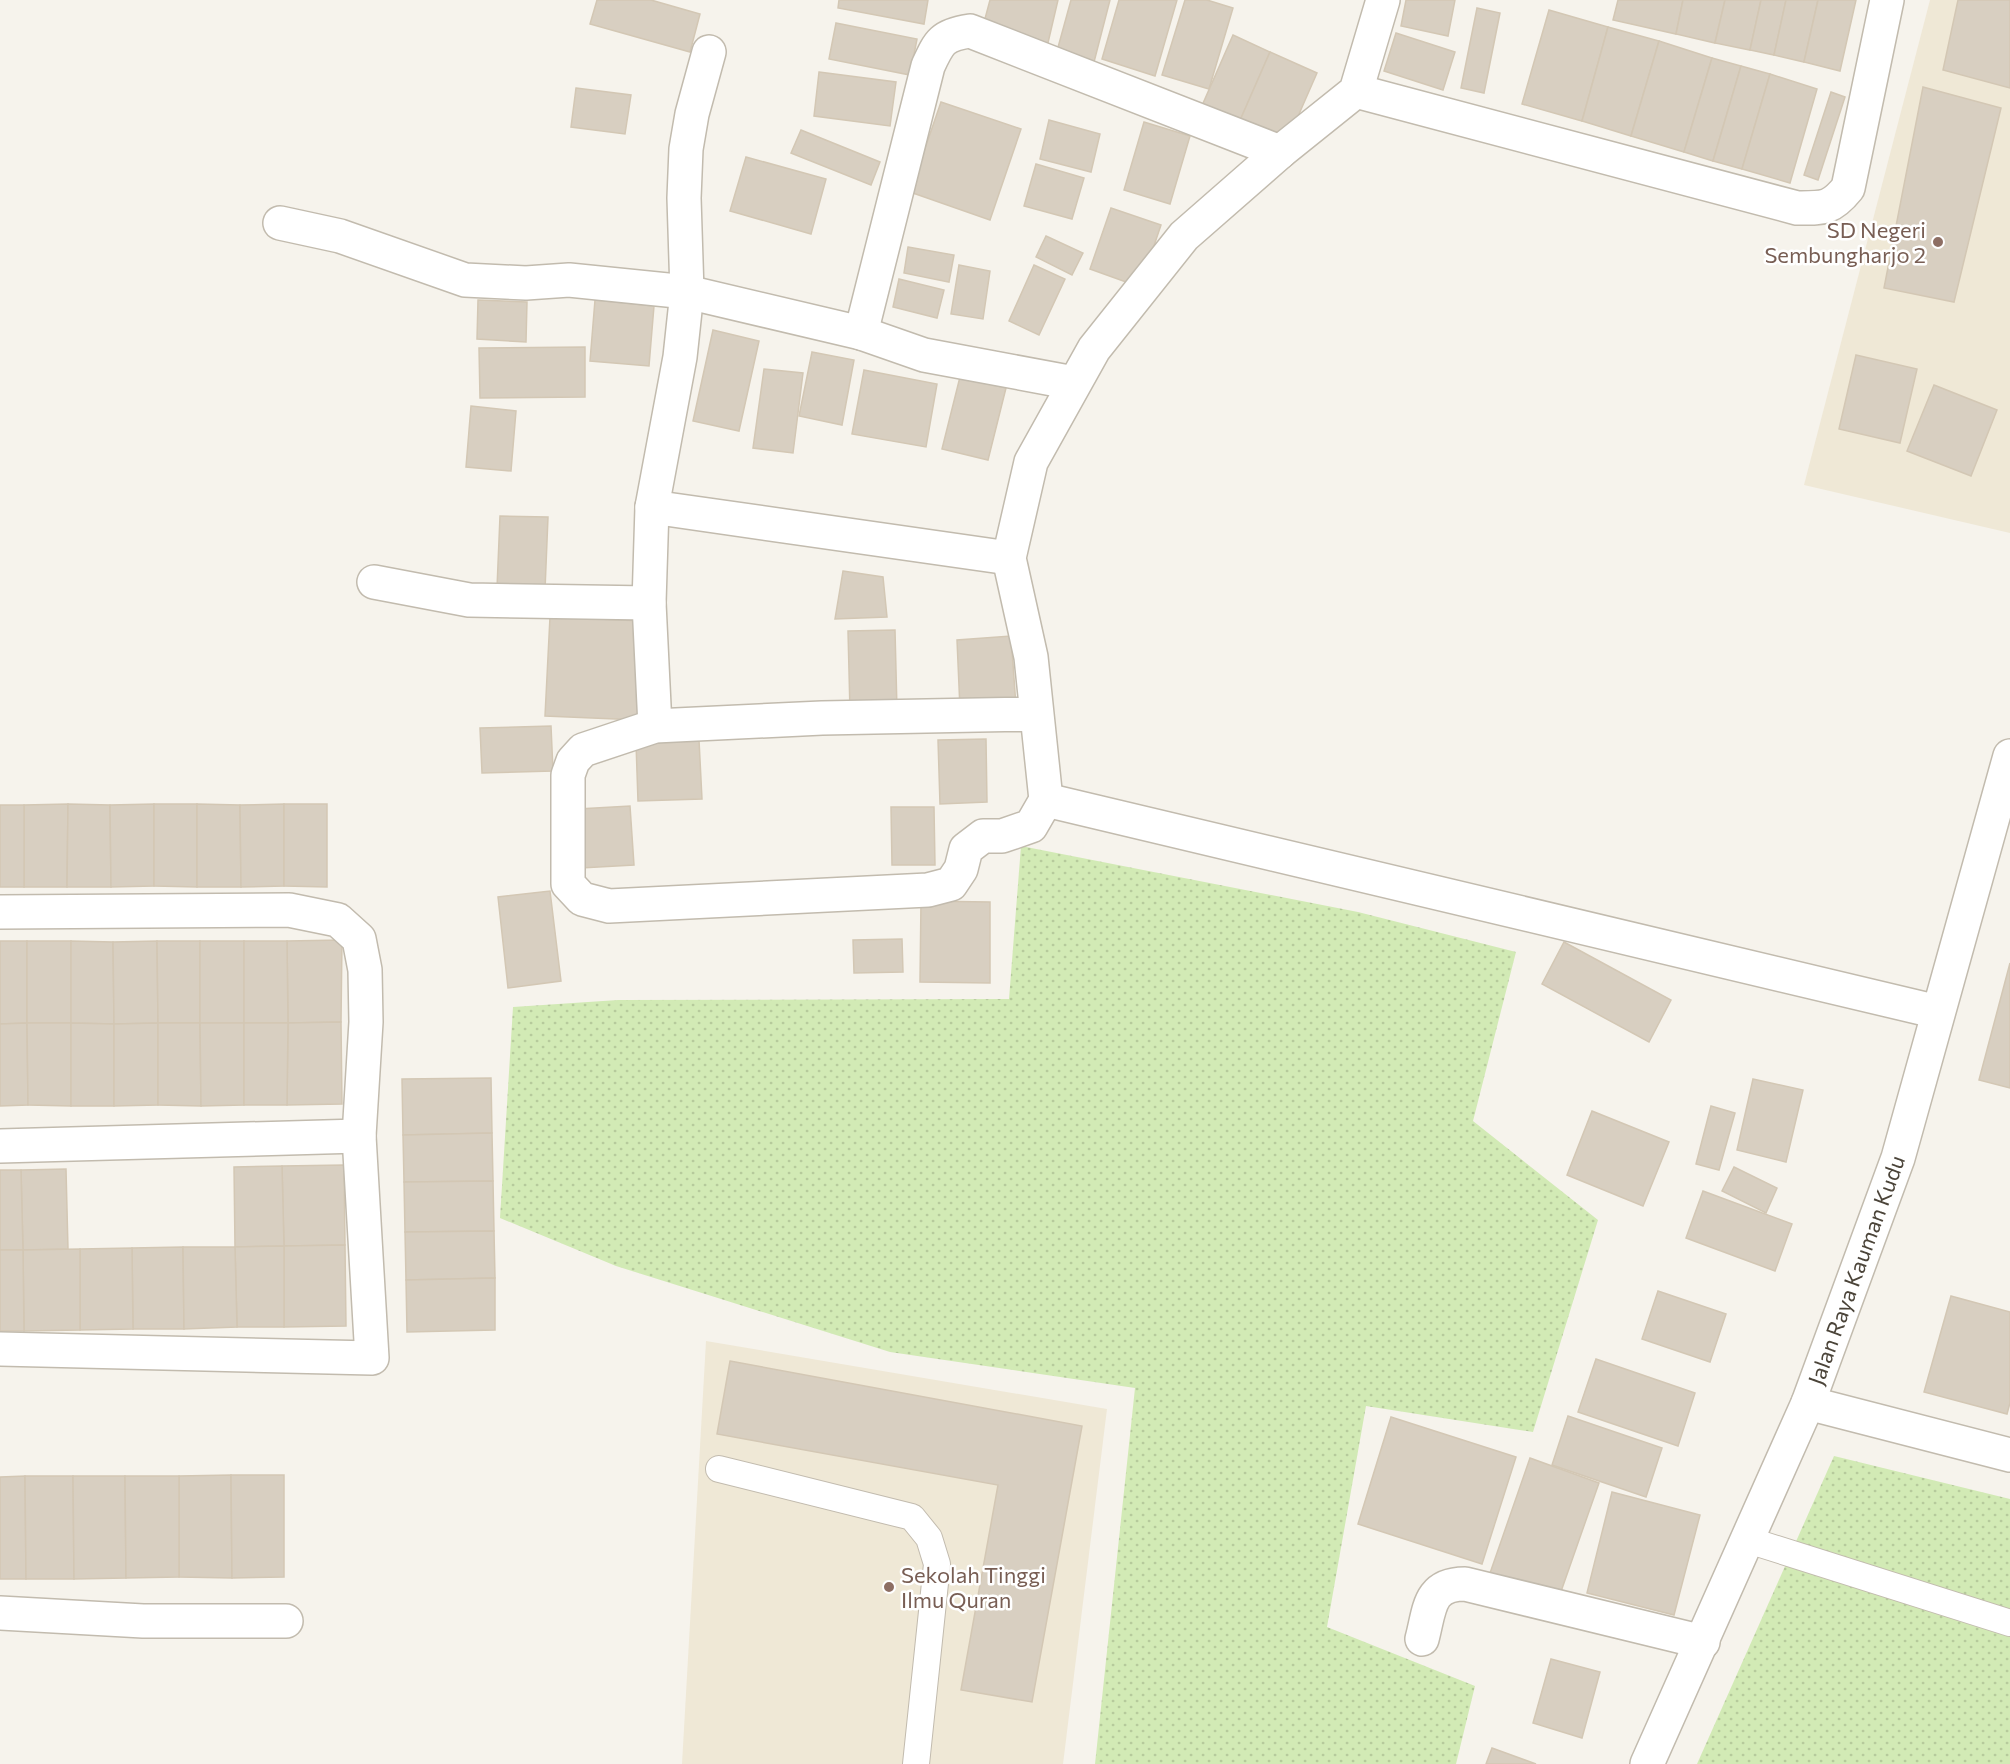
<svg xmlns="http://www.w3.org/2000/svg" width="2010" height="1764" font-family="Commissioner,sans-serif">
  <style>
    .education { fill: #efe8d6 }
    .grass { fill: url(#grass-dots) }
    .building { fill: #d8cfc1; stroke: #d3c7b4; stroke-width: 1.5 }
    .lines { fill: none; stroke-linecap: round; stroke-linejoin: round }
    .service-casing { stroke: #c2bbae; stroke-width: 28 }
    .minor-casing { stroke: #c2bbae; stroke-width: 36 }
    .tertiary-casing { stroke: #c2bbae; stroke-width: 36 }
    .service { stroke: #fff; stroke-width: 26 }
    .minor { stroke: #fff; stroke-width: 33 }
    .tertiary { stroke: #fff; stroke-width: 33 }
    .education-dot { fill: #8d6e63; stroke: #fff; stroke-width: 2 }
    .labels { text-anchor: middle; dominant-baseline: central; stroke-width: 5; stroke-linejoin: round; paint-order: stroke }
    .education-label { font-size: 22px; fill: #785e54; stroke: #fff; text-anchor: end }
    .street-label { font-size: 22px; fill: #4b4439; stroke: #fff }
  </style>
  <defs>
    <pattern id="grass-dots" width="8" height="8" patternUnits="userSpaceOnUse" patternTransform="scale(1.5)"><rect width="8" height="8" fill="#d2eab5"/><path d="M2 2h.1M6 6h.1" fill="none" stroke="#b6ca9c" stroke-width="1.8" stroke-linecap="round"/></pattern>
  </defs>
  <rect width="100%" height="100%" fill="#f6f3ec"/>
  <g class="education">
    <polygon points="1930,0 2010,0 2010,533 1804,485"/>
    <polygon points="706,1341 1107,1409 1063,1764 682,1764"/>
  </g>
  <g class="grass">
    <polygon points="1021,846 1358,912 1516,952 1473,1121 1598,1220 1533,1432 1366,1406 1327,1627 1475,1686 1456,1764 1095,1764 1135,1388 890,1352 616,1266 500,1218 513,1007 618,1000 1009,999"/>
    <polygon points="1834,1456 2010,1499 2010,1764 1697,1764"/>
  </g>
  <g class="building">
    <polygon points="597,0 651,0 700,14 690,52 590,24"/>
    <polygon points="839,0 928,0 924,24 838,8"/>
    <polygon points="990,0 1058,0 1047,47 982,30"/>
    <polygon points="1071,0 1110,0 1094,62 1057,51"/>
    <polygon points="1119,0 1177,0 1155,76 1102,59"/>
    <polygon points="1185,0 1207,0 1233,8 1209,89 1162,75"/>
    <polygon points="1406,0 1455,0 1448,36 1401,26"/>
    <polygon points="1618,0 1683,0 1676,34 1613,20"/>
    <polygon points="1683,0 1725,0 1715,43 1676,34"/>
    <polygon points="1725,0 1761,0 1750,50 1715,43"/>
    <polygon points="1761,0 1786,0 1774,55 1750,50"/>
    <polygon points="1786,0 1818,0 1804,62 1774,55"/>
    <polygon points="1818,0 1856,0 1840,71 1804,62"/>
    <polygon points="1958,0 2010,0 2010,88 1943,70"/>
    <polygon points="1477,8 1500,13 1484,93 1461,88"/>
    <polygon points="1549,10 1608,27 1582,121 1522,104"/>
    <polygon points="836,23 917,39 910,75 829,59"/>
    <polygon points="1608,27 1659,41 1631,136 1582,121"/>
    <polygon points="1396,33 1455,52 1443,90 1384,71"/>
    <polygon points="1233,35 1270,52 1238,125 1201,108"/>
    <polygon points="1659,41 1712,58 1684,152 1631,136"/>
    <polygon points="1270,52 1317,73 1285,146 1238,125"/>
    <polygon points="1712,58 1741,66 1713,161 1684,152"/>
    <polygon points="1741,66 1770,74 1742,169 1713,161"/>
    <polygon points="819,72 896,82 890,126 814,116"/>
    <polygon points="1770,74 1817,89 1790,183 1742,169"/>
    <polygon points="1923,87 2001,108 1954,302 1884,288"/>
    <polygon points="576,88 631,95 625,134 571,127"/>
    <polygon points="1831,92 1845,97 1818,180 1804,175"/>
    <polygon points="941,102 1021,129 990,220 910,192"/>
    <polygon points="1049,120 1100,134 1091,172 1040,159"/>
    <polygon points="1144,122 1190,136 1170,204 1124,190"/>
    <polygon points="801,130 880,162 871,185 791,153"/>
    <polygon points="746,157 826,179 811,234 730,211"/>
    <polygon points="1036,164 1084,178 1072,219 1024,206"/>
    <polygon points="1111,208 1161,225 1140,287 1090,269"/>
    <polygon points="1046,236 1083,253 1072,275 1036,257"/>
    <polygon points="908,247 954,255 949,282 904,273"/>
    <polygon points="959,265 990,271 983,319 951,314"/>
    <polygon points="1034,265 1065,279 1039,335 1009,321"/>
    <polygon points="899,279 944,290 937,318 893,307"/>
    <polygon points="478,300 527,302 526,342 477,339"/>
    <polygon points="595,300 654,306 649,366 590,361"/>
    <polygon points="713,330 759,341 739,431 693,421"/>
    <polygon points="585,347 585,397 480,398 479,348"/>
    <polygon points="812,352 854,360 842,425 799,416"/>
    <polygon points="1856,355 1917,369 1900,443 1839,429"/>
    <polygon points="764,369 803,373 793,453 753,448"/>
    <polygon points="864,370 937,384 926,447 852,434"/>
    <polygon points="960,377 1006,388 988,460 942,449"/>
    <polygon points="1934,385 1997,410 1971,476 1907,451"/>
    <polygon points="471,406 516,411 511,471 466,467"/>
    <polygon points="500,516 548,517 545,590 497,588"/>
    <polygon points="843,571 883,577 887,617 835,619"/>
    <polygon points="550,617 643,621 639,720 545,716"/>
    <polygon points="895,630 897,710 850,711 848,631"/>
    <polygon points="1011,636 1016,706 960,709 957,640"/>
    <polygon points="551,726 553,771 482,773 480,728"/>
    <polygon points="986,739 987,802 940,804 938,740"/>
    <polygon points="699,740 702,799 638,801 636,743"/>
    <polygon points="68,804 67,887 24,887 24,805"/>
    <polygon points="68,804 110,805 111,887 67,887"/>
    <polygon points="154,804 154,886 111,887 110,805"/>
    <polygon points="154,804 197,804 197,887 154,886"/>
    <polygon points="197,804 240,805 241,887 197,887"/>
    <polygon points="284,804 284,886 241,887 240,805"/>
    <polygon points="284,804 327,804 327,887 284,886"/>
    <rect x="0" y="805" width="24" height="82"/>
    <polygon points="630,806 634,865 581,868 578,809"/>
    <polygon points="891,807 934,807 935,865 892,865"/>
    <polygon points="550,891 561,981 508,988 498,897"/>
    <polygon points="921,901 990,902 990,983 920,982"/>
    <polygon points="902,939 903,972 854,973 853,940"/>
    <polygon points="342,940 341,1022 288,1023 287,941"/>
    <polygon points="0,941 27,941 27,1023 0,1024"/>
    <rect x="27" y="941" width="44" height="82"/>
    <polygon points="71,941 113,942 114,1024 71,1023"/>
    <polygon points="157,941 158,1023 114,1024 113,942"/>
    <polygon points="157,941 200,941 200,1023 158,1023"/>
    <rect x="200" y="941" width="44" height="82"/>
    <polygon points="244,941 287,941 288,1023 244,1023"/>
    <polygon points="1564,942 1671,1000 1649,1042 1542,984"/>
    <polygon points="2010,963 2010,1088 1979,1080"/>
    <polygon points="341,1022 342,1104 287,1105 288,1023"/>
    <polygon points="27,1023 28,1105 0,1106 0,1024"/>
    <polygon points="27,1023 71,1023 71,1106 28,1105"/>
    <polygon points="71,1023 114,1024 114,1106 71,1106"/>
    <polygon points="158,1023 158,1105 114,1106 114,1024"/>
    <polygon points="158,1023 200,1023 201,1106 158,1105"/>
    <polygon points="200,1023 244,1023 244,1105 201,1106"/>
    <polygon points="244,1023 288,1023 287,1105 244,1105"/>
    <polygon points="491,1078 492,1133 403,1135 402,1079"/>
    <polygon points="1753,1079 1803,1090 1786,1162 1737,1150"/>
    <polygon points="1711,1106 1735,1113 1719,1170 1696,1164"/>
    <polygon points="1592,1111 1669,1142 1643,1206 1567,1175"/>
    <polygon points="492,1133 493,1181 404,1182 403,1135"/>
    <polygon points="344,1165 345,1245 284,1246 282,1166"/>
    <polygon points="282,1166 284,1246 235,1247 234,1167"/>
    <polygon points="1734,1167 1777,1188 1766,1213 1722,1191"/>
    <polygon points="66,1169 68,1249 23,1250 21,1170"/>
    <polygon points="0,1170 21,1170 23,1250 0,1250"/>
    <polygon points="493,1181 494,1231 405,1232 404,1182"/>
    <polygon points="1703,1191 1792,1224 1775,1271 1686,1238"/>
    <polygon points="494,1231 495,1278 406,1280 405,1232"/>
    <polygon points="345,1245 346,1326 284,1327 284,1246"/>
    <polygon points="284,1246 284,1327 237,1327 235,1247"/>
    <polygon points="183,1247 184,1329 133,1329 132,1248"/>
    <polygon points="183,1247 235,1247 237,1327 184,1329"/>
    <polygon points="132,1248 133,1329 80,1330 80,1249"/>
    <polygon points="80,1249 80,1330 24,1331 23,1250"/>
    <polygon points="0,1250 23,1250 24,1331 0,1331"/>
    <polygon points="495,1278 495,1330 407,1332 406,1280"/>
    <polygon points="1658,1291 1726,1314 1710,1362 1642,1339"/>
    <polygon points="1951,1296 2010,1312 2010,1403 2007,1414 1924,1392"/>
    <polygon points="1596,1359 1695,1393 1678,1446 1578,1412"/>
    <polygon points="730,1361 1082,1426 1032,1702 961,1690 998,1485 717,1434"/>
    <polygon points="1568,1416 1662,1448 1646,1497 1552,1465"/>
    <polygon points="1391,1417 1516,1457 1482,1564 1358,1524"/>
    <polygon points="1530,1458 1599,1483 1558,1600 1489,1576"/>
    <polygon points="231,1475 232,1578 179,1577 179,1476"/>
    <polygon points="231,1475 284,1475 284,1577 232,1578"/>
    <polygon points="25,1476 26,1579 0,1579 0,1477"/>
    <polygon points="25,1476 73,1476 74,1579 26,1579"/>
    <polygon points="73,1476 125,1476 126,1578 74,1579"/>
    <polygon points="125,1476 179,1476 179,1577 126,1578"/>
    <polygon points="1612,1492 1700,1515 1674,1615 1587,1593"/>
    <polygon points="1551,1659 1600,1672 1582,1738 1533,1723"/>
    <polygon points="1492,1748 1536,1764 1486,1764"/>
  </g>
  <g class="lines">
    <g class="service-casing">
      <g id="service">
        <polyline points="719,1469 912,1517 929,1538 937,1564 916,1764"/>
        <polyline points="1748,1540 2010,1623"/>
      </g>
    </g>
    <g class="minor-casing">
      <g id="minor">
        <path d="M1356 91 1797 208C1824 208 1831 209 1848 188L1887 0"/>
        <polyline points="280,223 340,236 465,280 526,283 569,280 687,292 861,333 924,355 1074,383"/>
        <path d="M861 333 928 66C939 42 942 35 970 31L1280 152"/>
        <polyline points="652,507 1009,558"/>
        <polyline points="374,582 469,600 649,603"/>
        <polyline points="1037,714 822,718 655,726 583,750 573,761 568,775 568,884 582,899 609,906 928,890 951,884 961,869 966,849 983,836 1002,836 1031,826 1046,800 1031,657 1009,558 1031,462 1094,349 1184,236 1280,152 1356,91 1383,0"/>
        <polyline points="655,726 649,603 652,507 680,357 687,292 684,198 686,149 692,114 709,52"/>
        <polyline points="1046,800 1938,1012"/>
        <polyline points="0,912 289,910 338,920 359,939 365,970 366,1022 359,1136 372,1358 0,1349"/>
        <polyline points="0,1146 359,1136"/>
        <polyline points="1808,1403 2010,1455"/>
        <polyline points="0,1613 143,1621 286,1621"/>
        <path d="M1422 1639C1430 1609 1428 1584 1465 1584L1703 1642"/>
      </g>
    </g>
    <g class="tertiary-casing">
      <polyline id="tertiary" points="1647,1764 1808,1403 1898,1158 2010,756"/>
    </g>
    <use href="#service" class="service"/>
    <use href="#minor" class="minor"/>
    <use href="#tertiary" class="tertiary"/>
  </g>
  <g class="education-dot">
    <circle cx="1938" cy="242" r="6"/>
    <circle cx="889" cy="1587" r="6"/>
  </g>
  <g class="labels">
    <g class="education-label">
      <text x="1926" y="229">SD Negeri<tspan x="1926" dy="25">Sembungharjo 2</tspan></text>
      <text x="901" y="1574" text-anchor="start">Sekolah Tinggi<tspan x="901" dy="25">Ilmu Quran</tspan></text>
    </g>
    <g class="street-label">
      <text transform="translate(1856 1270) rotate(-70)">Jalan Raya Kauman Kudu</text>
    </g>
  </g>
</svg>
